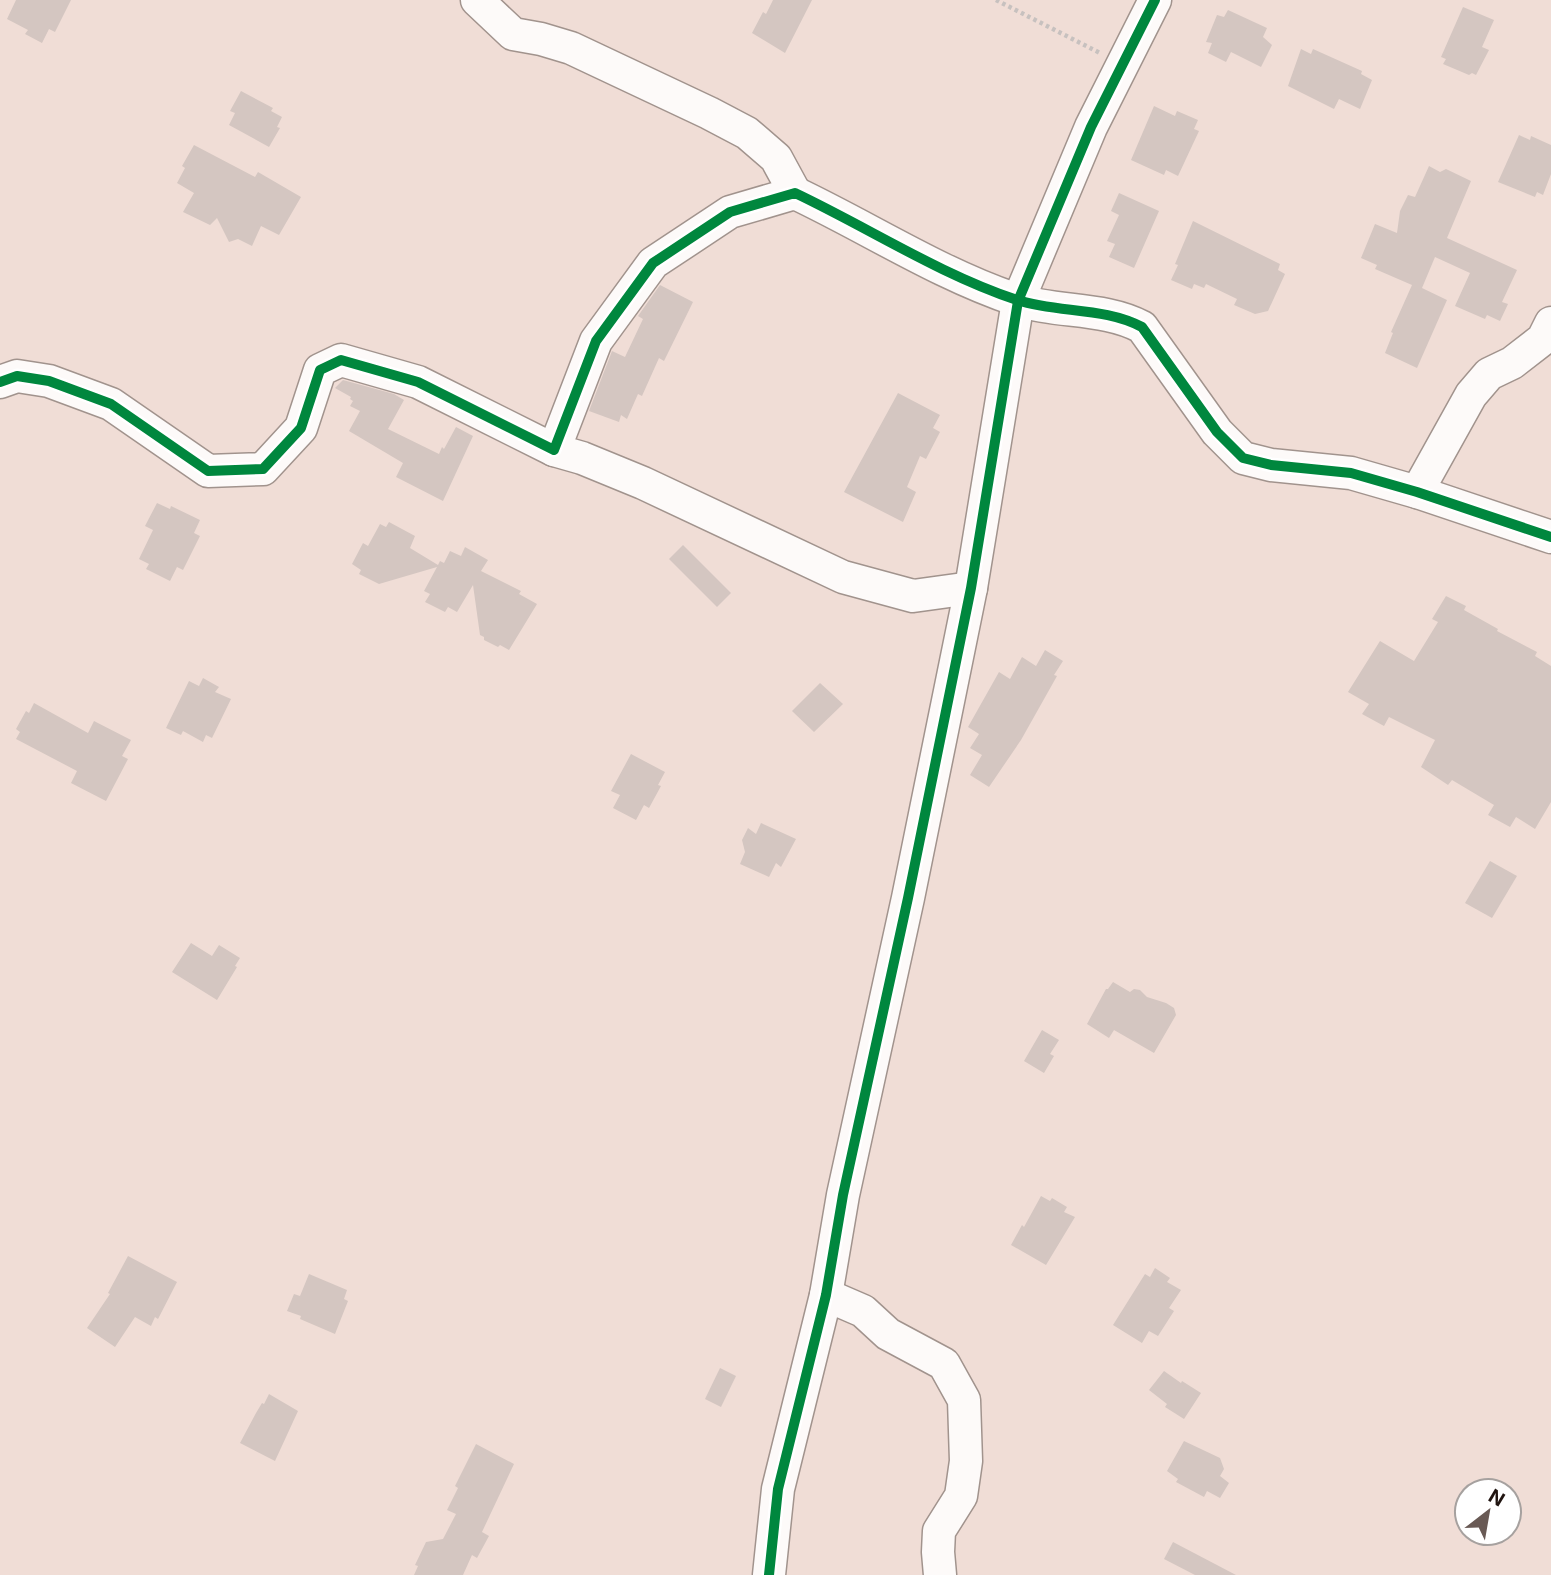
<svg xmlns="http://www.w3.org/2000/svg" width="1551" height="1575" font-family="Inter,sans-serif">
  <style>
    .building { fill: #d4c6c1 }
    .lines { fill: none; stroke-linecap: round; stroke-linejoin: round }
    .minor-casing { stroke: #a1938d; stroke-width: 35 }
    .path { stroke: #c7c1bf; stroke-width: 4.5; stroke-dasharray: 3.5 3.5; stroke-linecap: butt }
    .minor { stroke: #fdfaf9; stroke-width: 32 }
    .cycleway-casing { stroke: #fff; stroke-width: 15 }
    .cycleway { stroke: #00873e; stroke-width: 10 }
  </style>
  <rect width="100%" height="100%" fill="#f0ddd6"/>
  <g class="building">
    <polygon points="16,0 71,0 55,32 49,29 42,43 25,34 28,30 7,19"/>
    <polygon points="773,0 812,0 785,53 752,33 763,12 766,14"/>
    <polygon points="1463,7 1494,20 1482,47 1489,50 1476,75 1472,73 1469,75 1443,64 1446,59 1441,57"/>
    <polygon points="1228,10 1267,28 1263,37 1272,45 1261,67 1231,52 1226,62 1208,53 1212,43 1206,42 1217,15 1224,17"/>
    <polygon points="1301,49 1311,54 1313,49 1362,71 1361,74 1372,80 1360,109 1339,99 1334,109 1288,86"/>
    <polygon points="241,91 273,108 271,111 282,117 277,127 280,128 269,147 229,125 235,113 230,111"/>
    <polygon points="1154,106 1175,116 1177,111 1198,120 1194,129 1199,131 1178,176 1166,170 1164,175 1131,160"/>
    <polygon points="1519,135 1530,140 1531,136 1551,145 1551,174 1543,195 1537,192 1535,197 1498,182"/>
    <polygon points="194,145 255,177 258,172 301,197 279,235 261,226 252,246 238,239 229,242 217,218 210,225 183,212 194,193 177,183 185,168 182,166"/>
    <polygon points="1429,166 1440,172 1446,169 1471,181 1447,238 1517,270 1502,302 1508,304 1500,321 1487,315 1485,319 1455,306 1470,273 1435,257 1422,288 1447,300 1417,368 1385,353 1393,333 1391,332 1412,285 1375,269 1377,265 1361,258 1375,224 1397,233 1400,211 1408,195 1415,197"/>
    <polygon points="1119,193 1159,211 1134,268 1109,257 1115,244 1107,241 1119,215 1111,211"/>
    <polygon points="1193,221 1280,264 1278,270 1285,274 1268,311 1255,314 1234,305 1237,299 1206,284 1204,288 1194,284 1192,289 1171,280 1178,265 1175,264"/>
    <polygon points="660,285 693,302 664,361 659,358 642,396 638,394 627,419 621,415 619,422 589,411 612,351 625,357 643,319 638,316"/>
    <polygon points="343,380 394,394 404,400 388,429 439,454 442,447 444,449 456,427 473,436 443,501 396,477 403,463 349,431 360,411 350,406 353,401 350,399 351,397 335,388"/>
    <polygon points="898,393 940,415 933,428 940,432 926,459 920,456 907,487 916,492 903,522 844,492"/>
    <polygon points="157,503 170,509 171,506 200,520 194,533 200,536 183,570 177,567 170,581 146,569 149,564 139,559 153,530 145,526"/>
    <polygon points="389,522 415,536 410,548 438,565 440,561 444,563 450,551 461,556 465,547 488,560 481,571 521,591 519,594 537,604 509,650 500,645 498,647 484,640 484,637 480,635 473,585 457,612 448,607 445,612 425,602 430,594 424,591 437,567 379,584 359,574 361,570 352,564 363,543 368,546 380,524 386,527"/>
    <polygon points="683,545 731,593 717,607 669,559"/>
    <polygon points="1446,596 1466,606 1464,610 1498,629 1497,631 1537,652 1535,656 1551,666 1551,802 1535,829 1516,817 1510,827 1488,815 1494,805 1452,780 1448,785 1421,767 1435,740 1389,717 1384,726 1362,714 1369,704 1348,692 1380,641 1414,661 1438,622 1432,619"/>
    <polygon points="1045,650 1063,661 1054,675 1057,676 1021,740 989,787 970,775 982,755 970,748 979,734 968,727 999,672 1010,679 1022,657 1036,666"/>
    <polygon points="203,678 219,687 215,692 231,699 212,738 206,735 203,742 183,731 181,735 166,728 189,681 199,686"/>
    <polygon points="820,683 843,704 814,732 792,711"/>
    <polygon points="34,703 88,733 94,721 131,740 122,756 128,759 106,801 71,783 77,771 16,739 20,732 16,729 26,711 29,713"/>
    <polygon points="631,754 665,772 658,785 661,786 649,808 644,805 636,820 613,808 620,795 611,791"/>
    <polygon points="761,823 796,839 781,867 776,863 769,877 740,864 745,852 742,840 748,828 756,834"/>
    <polygon points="1490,861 1517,876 1492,918 1465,903"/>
    <polygon points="191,943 212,956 219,945 240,958 235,966 237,967 217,1000 172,972"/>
    <polygon points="1113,982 1130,992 1134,989 1140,990 1147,997 1166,1003 1174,1008 1176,1015 1154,1053 1114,1030 1109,1038 1087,1024 1106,989 1108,989"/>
    <polygon points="1042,1030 1059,1040 1050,1054 1054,1056 1044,1073 1024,1061"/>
    <polygon points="1041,1196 1050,1201 1052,1198 1067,1207 1064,1212 1075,1217 1046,1265 1011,1245 1022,1225 1024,1227"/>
    <polygon points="128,1256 177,1282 158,1319 155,1317 151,1326 135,1317 115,1347 87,1328 110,1294 108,1293"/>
    <polygon points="1155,1268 1170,1278 1167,1282 1181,1290 1169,1308 1174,1311 1158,1336 1149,1331 1142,1343 1113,1325 1145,1274 1150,1277"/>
    <polygon points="309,1274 347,1290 344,1299 348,1301 335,1334 300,1319 301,1316 287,1311 294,1294 300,1296"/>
    <polygon points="720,1368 736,1376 721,1407 705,1399"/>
    <polygon points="1164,1371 1181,1383 1182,1381 1201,1393 1184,1419 1165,1407 1167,1404 1149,1390"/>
    <polygon points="269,1394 298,1411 275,1461 240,1443 256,1413 262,1403 264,1404"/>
    <polygon points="1184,1441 1220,1458 1224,1469 1220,1476 1229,1483 1220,1498 1207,1491 1204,1497 1176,1482 1178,1479 1167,1471"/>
    <polygon points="476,1444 514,1464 482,1532 489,1536 477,1558 472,1555 463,1575 414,1575 418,1566 415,1565 426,1542 443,1539 456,1514 447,1510 458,1488 455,1486"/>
    <polygon points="1173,1542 1236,1575 1195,1575 1164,1559"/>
  </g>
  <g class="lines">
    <g class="minor-casing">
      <g id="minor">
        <polyline points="477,0 513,34 541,39 571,48 709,113 747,133 776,158 795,193"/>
        <path d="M0 382 17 376 49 381 111 404 208 471 263 469 301 428 320 370 341 360 418 382 554 450 596 341 653 263 730 212 795 193C869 228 939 274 1017 300 1058 313 1105 307 1142 327L1217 432 1243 458 1271 465 1351 473 1417 492 1551 537"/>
        <polyline points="554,450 582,458 643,483 843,577 913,596 971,588"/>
        <polyline points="1417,492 1471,395 1489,374 1512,363 1543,339 1551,323"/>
        <polyline points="826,1295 863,1311 888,1334 944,1364 964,1400 966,1461 961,1496 939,1531 938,1552 940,1575"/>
        <polyline points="769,1575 778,1489 826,1295 843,1195 908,898 971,588 1018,301 1091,127 1155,0"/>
      </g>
    </g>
    <polyline class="path" points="996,0 1100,53"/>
    <use href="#minor" class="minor"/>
    <g class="cycleway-casing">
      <g id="cycleway">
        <path d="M0 382 17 376 49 381 111 404 208 471 263 469 301 428 320 370 341 360 418 382 554 450 596 341 653 263 730 212 795 193C869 228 939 274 1017 300 1058 313 1105 307 1142 327L1217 432 1243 458 1271 465 1351 473 1417 492 1551 537"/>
        <polyline points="769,1575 778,1489 826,1295 843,1195 908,898 971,588 1018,301 1091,127 1155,0"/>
      </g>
    </g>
    <use href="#cycleway" class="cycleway"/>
  </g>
  <g transform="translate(1488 1512) rotate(31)"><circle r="33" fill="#ffffff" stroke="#a6a19f" stroke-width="2"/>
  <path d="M0-5L12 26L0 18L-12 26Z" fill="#695a55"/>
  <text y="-10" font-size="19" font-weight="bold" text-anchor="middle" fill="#201410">N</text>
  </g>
</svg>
